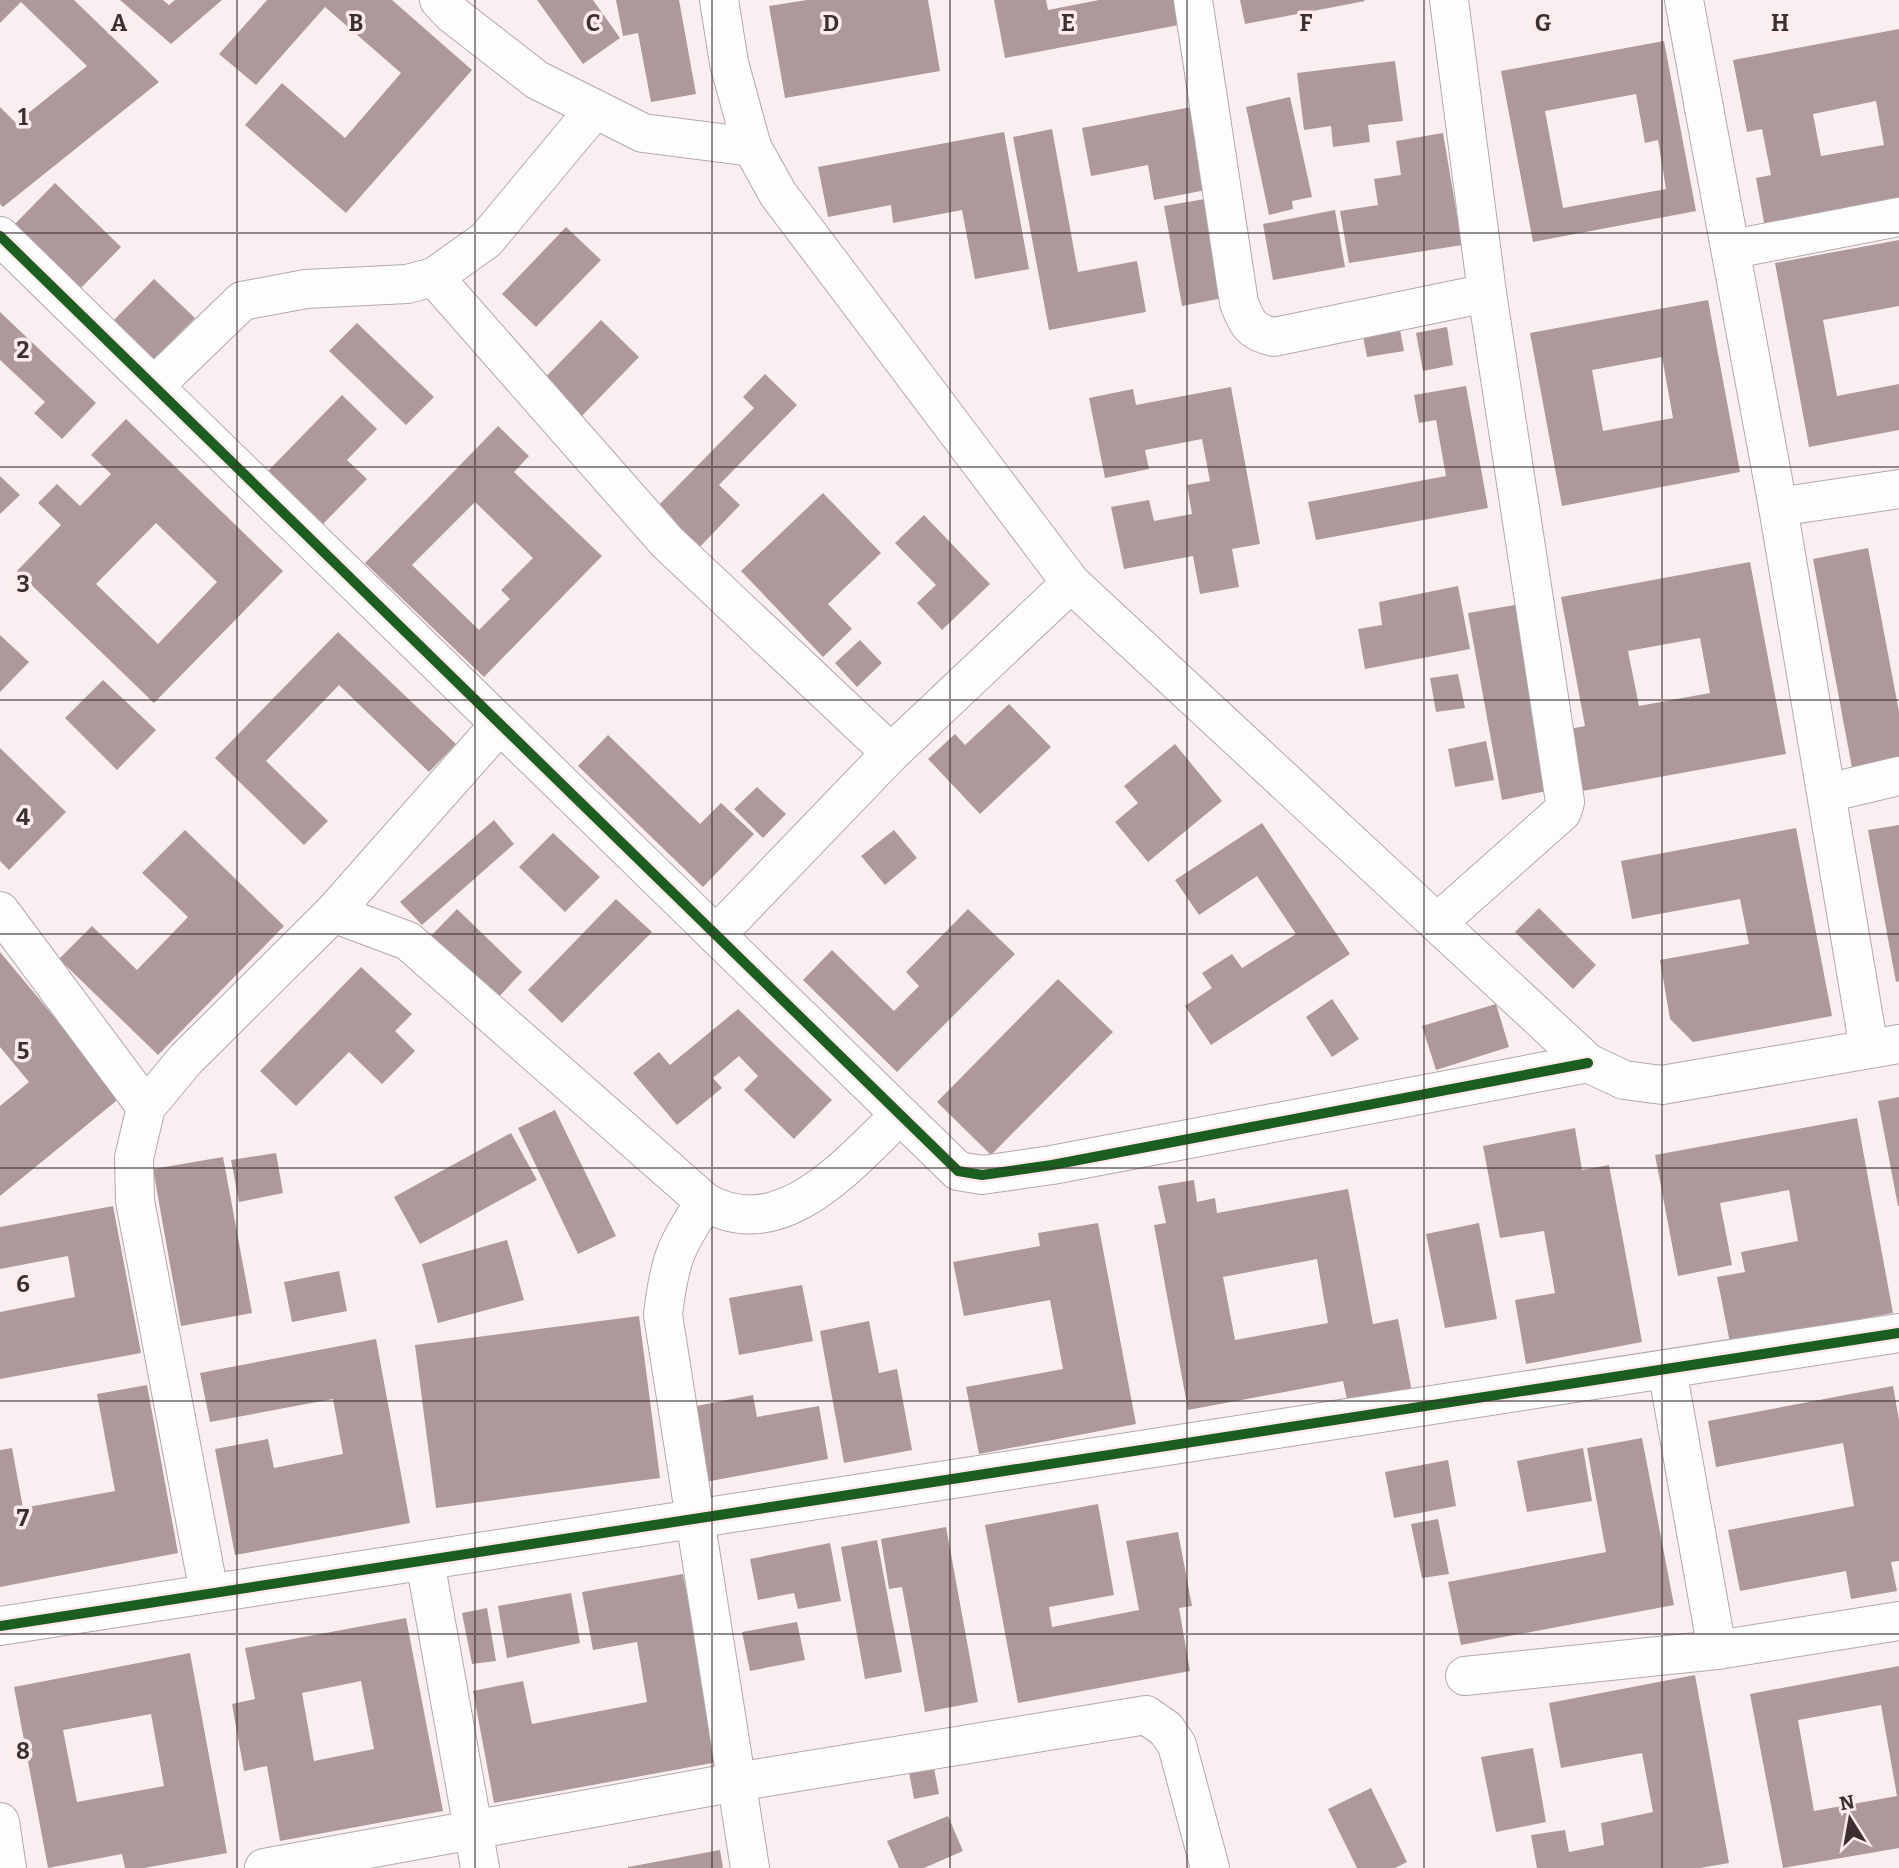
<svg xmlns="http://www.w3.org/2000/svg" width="1899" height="1868" font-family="Bitter,serif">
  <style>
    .building { fill: #ad999c; fill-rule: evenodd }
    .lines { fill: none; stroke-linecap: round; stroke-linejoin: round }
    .street-casing { stroke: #b2a9aa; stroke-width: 40 }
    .street { stroke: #fefdfd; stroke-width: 38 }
    .cycleway-casing { stroke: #feebed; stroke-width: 15 }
    .cycleway { stroke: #1b5e20; stroke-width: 10 }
    .grid { fill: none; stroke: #3b2f31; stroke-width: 2; stroke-opacity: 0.55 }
    .grid-label { font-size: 23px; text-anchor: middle; font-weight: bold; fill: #3b2f31; stroke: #feebed; stroke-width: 7; stroke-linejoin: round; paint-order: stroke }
  </style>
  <rect width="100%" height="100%" fill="#faeff0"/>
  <g class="building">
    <polygon points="0,0 74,0 159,82 3,207 0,204 0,107 16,123 87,66 21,2 0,23"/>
    <polygon points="120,0 163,0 169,5 175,0 222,0 171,44"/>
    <polygon points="267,0 392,0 472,70 346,213 245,125 282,83 345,138 401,73 325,7 256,85 219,54"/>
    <polygon points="537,0 593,0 620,38 583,64"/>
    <polygon points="616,0 679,0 696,94 651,102 638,33 623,36"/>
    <polygon points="807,0 928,0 940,71 785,98 769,6"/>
    <polygon points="994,0 1046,0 1048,10 1099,0 1180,0 1184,24 1005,58"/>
    <polygon points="1240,0 1364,0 1365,1 1245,24"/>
    <path d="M1899 29V203L1765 228 1756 178 1771 175 1762 129 1747 132 1733 60ZM1876 101 1884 145 1821 156 1813 114Z"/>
    <path d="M1664 41 1696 211 1533 242 1501 71ZM1636 94 1645 143 1658 140 1666 189 1563 208 1545 111Z"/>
    <polygon points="1395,61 1403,121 1368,125 1370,142 1333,147 1331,126 1304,130 1297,73"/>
    <polygon points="1290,97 1312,197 1292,201 1293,209 1269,215 1246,107"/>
    <polygon points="1191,107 1206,190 1154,200 1148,165 1091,176 1082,128"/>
    <polygon points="1052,129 1078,272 1137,261 1146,312 1049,330 1013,137"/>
    <polygon points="1004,132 1029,269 975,279 962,210 893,223 891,205 828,217 818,167"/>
    <polygon points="1443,133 1462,245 1349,263 1340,211 1378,205 1374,179 1401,175 1396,141"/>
    <polygon points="55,183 121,247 80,289 13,226"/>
    <polygon points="1205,199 1223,298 1182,306 1164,206"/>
    <polygon points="1335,210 1345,267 1273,280 1263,224"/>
    <polygon points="566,227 601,260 536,327 502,294"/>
    <polygon points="1899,240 1899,306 1823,320 1837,396 1899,384 1899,430 1809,447 1775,263"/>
    <polygon points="154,279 195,318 154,359 114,320"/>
    <path d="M1708 300 1740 472 1562 506 1530 333ZM1662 357 1673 418 1603 431 1592 370Z"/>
    <polygon points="0,312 96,403 62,439 34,413 45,402 0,360"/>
    <polygon points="601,320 639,357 575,423 537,386"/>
    <polygon points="357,323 434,397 406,425 329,351"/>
    <polygon points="1399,325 1404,351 1367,357 1362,331"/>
    <polygon points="1447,327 1453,365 1423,371 1416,333"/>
    <polygon points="765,374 797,405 719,485 740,505 696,551 654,510 754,408 743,397"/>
    <polygon points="1466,386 1488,508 1316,540 1308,502 1446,476 1436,420 1419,423 1414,395"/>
    <polygon points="1231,387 1260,544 1232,549 1239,587 1200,594 1193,556 1124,569 1111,507 1149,500 1154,521 1192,514 1187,485 1210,481 1202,439 1145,450 1149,469 1105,478 1089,398 1133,389 1136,405"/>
    <polygon points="342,395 377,429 347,460 367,479 323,524 268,471"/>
    <path d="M126 419 283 571 154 703 17 571 61 525 38 503 57 484 80 506 111 474 91 455ZM156 523 217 582 158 644 96 584Z"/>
    <path d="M498 426 529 456 514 472 602 556 484 677 365 563ZM475 502 533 558 501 590 510 599 479 630 412 565Z"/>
    <polygon points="0,476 20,495 0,514"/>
    <polygon points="823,493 881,553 828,604 852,629 823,657 741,571"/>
    <polygon points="924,515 990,584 942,630 917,603 936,585 895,543"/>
    <polygon points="1868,548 1899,712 1899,764 1853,773 1813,559"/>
    <path d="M1750 562 1786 754 1577 792 1565 730 1585 726 1561 597ZM1700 638 1710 693 1639 706 1628 651Z"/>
    <polygon points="1458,586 1470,649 1365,669 1358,629 1382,625 1379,602"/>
    <polygon points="1521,604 1557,789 1502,800 1468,613"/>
    <polygon points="338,632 456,744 429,772 339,685 266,761 328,821 304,845 215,758"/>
    <polygon points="0,635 29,662 0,692"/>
    <polygon points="860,640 882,663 857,687 835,663"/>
    <polygon points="1458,674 1465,708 1436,712 1430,678"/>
    <polygon points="103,680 156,730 117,770 65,718"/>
    <polygon points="1009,704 1051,747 980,814 928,759 955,734 965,745"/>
    <polygon points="608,735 700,824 721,803 754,834 703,887 578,766"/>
    <polygon points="1486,741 1494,780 1455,787 1448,749"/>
    <polygon points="1175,744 1222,801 1148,862 1115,822 1138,803 1124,786"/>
    <polygon points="0,748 66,812 9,870 0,861"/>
    <polygon points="757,787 786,814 763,838 734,809"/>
    <polygon points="494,820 514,844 422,925 400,902"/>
    <polygon points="1262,823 1350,954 1211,1045 1185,1006 1212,988 1202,973 1232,954 1242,968 1296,934 1257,876 1199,915 1175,880"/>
    <polygon points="1899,825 1899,981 1896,982 1868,830"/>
    <polygon points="1796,828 1832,1016 1693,1042 1670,1019 1660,960 1749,944 1740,899 1632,919 1621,861"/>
    <polygon points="185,830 284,926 158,1055 59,959 92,926 137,970 188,917 142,873"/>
    <polygon points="894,830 917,858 885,885 861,856"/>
    <polygon points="553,833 600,877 565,912 519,867"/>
    <polygon points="616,899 652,932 562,1023 528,990"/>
    <polygon points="1539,908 1596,965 1573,989 1515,932"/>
    <polygon points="457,909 522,972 496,1000 430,937"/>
    <polygon points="968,909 1015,954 897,1072 803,980 832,950 894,1011 919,986 906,972"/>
    <polygon points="0,952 121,1097 0,1196 0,1106 29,1082 0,1047"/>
    <polygon points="361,967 412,1014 395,1031 415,1051 382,1084 349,1052 296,1106 260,1071"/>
    <polygon points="1058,979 1113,1032 991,1155 937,1102"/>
    <polygon points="1332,999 1359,1039 1332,1057 1306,1017"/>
    <polygon points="1496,1004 1509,1047 1436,1070 1422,1026"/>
    <polygon points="738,1009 832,1100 794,1139 744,1090 758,1076 739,1056 713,1078 722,1088 677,1125 633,1073 659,1052 670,1065"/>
    <polygon points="1899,1097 1899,1206 1898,1206 1878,1101"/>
    <polygon points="555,1110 616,1236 578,1254 518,1128"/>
    <polygon points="1857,1118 1893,1313 1730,1343 1717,1277 1745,1272 1741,1252 1798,1241 1789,1190 1720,1203 1732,1265 1678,1276 1655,1155"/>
    <polygon points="1575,1128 1582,1170 1609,1165 1642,1342 1526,1364 1515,1300 1555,1293 1544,1231 1500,1238 1483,1146"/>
    <polygon points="511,1133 537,1180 420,1244 394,1197"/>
    <polygon points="276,1153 283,1193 239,1202 231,1160"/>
    <polygon points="223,1157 252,1313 181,1326 153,1169"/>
    <path d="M1194 1180 1197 1202 1215 1198 1217 1213 1348 1189 1373 1324 1398 1319 1412 1392 1348 1404 1343 1381 1188 1410 1154 1225 1166 1223 1158 1186ZM1317 1259 1328 1323 1235 1340 1223 1277Z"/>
    <polygon points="113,1206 141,1353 0,1379 0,1312 75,1297 68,1256 0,1269 0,1227"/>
    <polygon points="1098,1223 1136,1424 979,1454 966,1387 1063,1369 1050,1300 964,1316 953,1262 1040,1246 1038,1233"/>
    <polygon points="1479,1223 1497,1319 1445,1328 1426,1234"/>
    <polygon points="507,1240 524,1300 438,1323 422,1264"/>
    <polygon points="339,1271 347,1311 292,1322 284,1282"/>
    <polygon points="802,1285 813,1341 739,1355 729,1298"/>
    <polygon points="639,1316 660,1478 436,1508 415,1345"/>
    <polygon points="869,1321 879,1373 897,1369 912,1450 844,1463 820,1331"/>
    <polygon points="376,1339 410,1523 235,1555 215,1449 268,1439 274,1468 343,1454 333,1399 210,1422 200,1373"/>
    <polygon points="147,1385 178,1553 0,1587 0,1450 12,1448 23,1508 115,1491 97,1394"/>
    <polygon points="1893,1386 1899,1420 1899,1561 1891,1562 1897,1591 1851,1599 1846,1571 1740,1591 1728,1530 1854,1506 1843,1443 1716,1467 1708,1421"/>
    <polygon points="753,1395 757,1417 819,1406 828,1459 700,1483 686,1408"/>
    <polygon points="1642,1438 1674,1605 1461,1645 1448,1582 1606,1552 1587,1448"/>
    <polygon points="1583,1448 1592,1501 1527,1512 1517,1461"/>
    <polygon points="1448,1460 1456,1506 1394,1518 1385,1472"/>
    <polygon points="1098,1504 1114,1595 1049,1607 1052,1627 1139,1610 1126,1541 1178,1532 1192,1606 1179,1608 1190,1671 1018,1703 985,1525"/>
    <polygon points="1438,1519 1449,1574 1422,1578 1411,1524"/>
    <polygon points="946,1527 978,1702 925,1712 902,1587 889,1589 881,1539"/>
    <polygon points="877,1540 902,1672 865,1679 841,1547"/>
    <polygon points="830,1543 841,1601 798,1609 794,1593 758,1600 750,1559"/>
    <polygon points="683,1574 718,1762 494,1803 473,1691 523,1681 532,1724 647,1702 637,1642 593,1650 582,1592"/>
    <polygon points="571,1593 580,1643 507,1658 498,1606"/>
    <polygon points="487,1608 496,1661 472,1664 462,1613"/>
    <path d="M406 1618 443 1811 280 1841 267 1766 244 1771 232 1704 255 1699 245 1648ZM361 1681 374 1749 314 1761 302 1693Z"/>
    <polygon points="797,1622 805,1660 750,1671 742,1632"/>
    <path d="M190 1653 227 1853 144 1868H125L122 1854 48 1868 14 1687ZM151 1714 164 1786 77 1802 63 1730Z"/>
    <path d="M1899 1666V1848L1783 1868 1750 1694ZM1881 1705 1897 1796 1814 1811 1798 1720Z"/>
    <polygon points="1695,1675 1729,1863 1700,1868 1537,1868 1531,1835 1565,1830 1569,1852 1604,1845 1601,1823 1653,1812 1642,1753 1561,1768 1549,1703"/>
    <polygon points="1533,1748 1546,1822 1496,1832 1481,1757"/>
    <polygon points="933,1763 939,1794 914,1799 908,1767"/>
    <polygon points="1371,1788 1407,1862 1395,1868 1357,1868 1328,1809"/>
    <polygon points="948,1816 963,1851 924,1868 899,1868 887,1841"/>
    <polygon points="720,1850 723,1868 628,1868 628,1867"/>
  </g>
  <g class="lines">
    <g class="street-casing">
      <g id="street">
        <polyline points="439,0 452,14 537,80 643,133 752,147"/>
        <polyline points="719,0 729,63 752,147 778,194 1071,583 1588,1063 1624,1080 1662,1085 1899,1044"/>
        <path d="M1193 0 1239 303C1247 324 1251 332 1274 337L1487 293"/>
        <polyline points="1684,0 1778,507 1869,1049"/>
        <polyline points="0,236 958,1171 982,1175 1052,1165 1588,1063"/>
        <polyline points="1733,249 1899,217"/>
        <polyline points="434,277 667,542 891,753"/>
        <polyline points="154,386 242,301 306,289 407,284 434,277 486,240 595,109"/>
        <polyline points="1778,507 1899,489"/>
        <polyline points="1827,793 1899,776"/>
        <polyline points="0,911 146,1107"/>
        <path d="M333 913 408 941 705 1202C782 1246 849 1163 900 1115"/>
        <polyline points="1437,923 1562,812 1565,802 1487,293 1449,0"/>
        <polyline points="716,935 891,753 1071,583"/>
        <path d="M705 1202C675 1246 669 1262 663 1315L750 1868"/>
        <polyline points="1667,1369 1717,1650"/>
        <polyline points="425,1561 480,1868"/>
        <polyline points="209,1593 135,1201 134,1158 146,1107 186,1059 333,913 500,724"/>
        <polyline points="0,1626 1899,1333"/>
        <polyline points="1465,1676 1717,1650 1899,1621"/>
        <polyline points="0,1822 7,1868"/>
        <polyline points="264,1868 736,1782 1146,1715 1166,1729 1177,1745 1210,1868"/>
      </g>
    </g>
    <use href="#street" class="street"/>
    <g class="cycleway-casing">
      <g id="cycleway">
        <polyline points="0,236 958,1171 982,1175 1052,1165 1588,1063"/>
        <polyline points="0,1626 1899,1333"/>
      </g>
    </g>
    <use href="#cycleway" class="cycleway"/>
  </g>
  <path class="grid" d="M237 0V1868M475 0V1868M712 0V1868M950 0V1868M1187 0V1868M1424 0V1868M1662 0V1868M0 233H1899M0 467H1899M0 700H1899M0 934H1899M0 1168H1899M0 1401H1899M0 1634H1899"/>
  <g class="grid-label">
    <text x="119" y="31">A</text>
    <text x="356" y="31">B</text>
    <text x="593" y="31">C</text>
    <text x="831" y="31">D</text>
    <text x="1068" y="31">E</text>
    <text x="1306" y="31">F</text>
    <text x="1543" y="31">G</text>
    <text x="1780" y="31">H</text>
    <text x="23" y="125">1</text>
    <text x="23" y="358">2</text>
    <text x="23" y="592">3</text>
    <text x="23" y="825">4</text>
    <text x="23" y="1059">5</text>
    <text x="23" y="1292">6</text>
    <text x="23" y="1526">7</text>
    <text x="23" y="1759">8</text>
  </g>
  <g transform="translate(1850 1819) rotate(349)" stroke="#feebed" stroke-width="5" paint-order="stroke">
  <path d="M0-5L12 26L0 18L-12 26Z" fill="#3b2f31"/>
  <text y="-10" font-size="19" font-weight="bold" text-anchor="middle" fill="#3b2f31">N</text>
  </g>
</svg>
